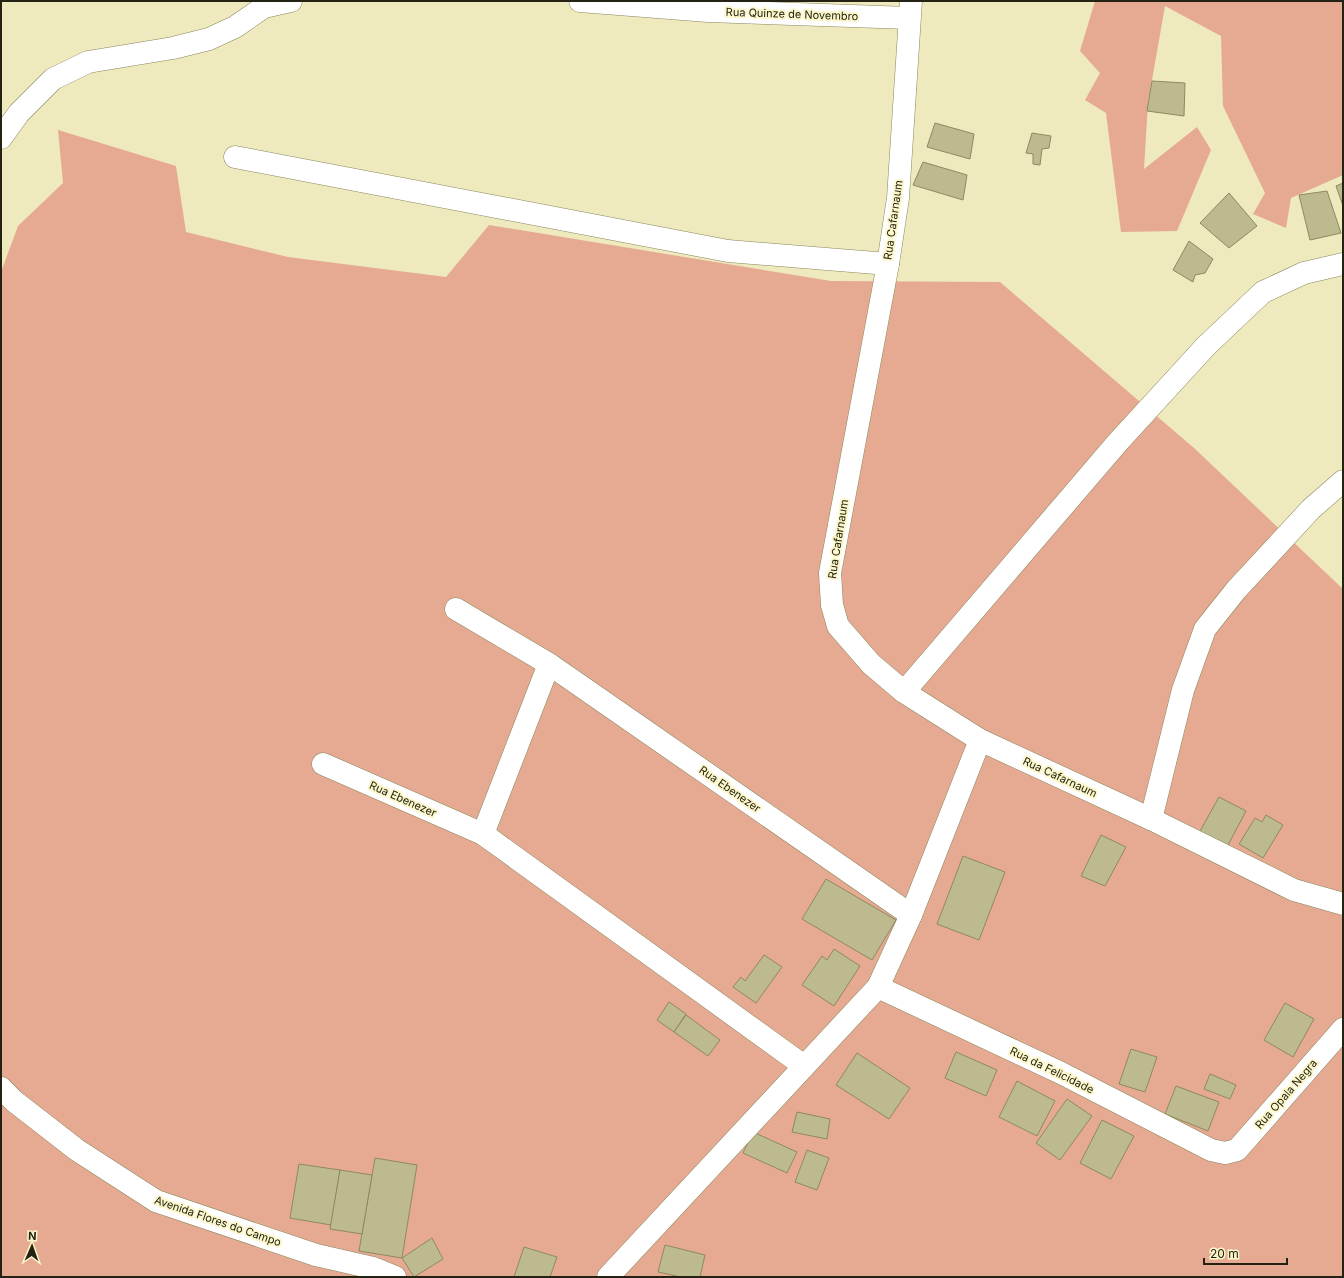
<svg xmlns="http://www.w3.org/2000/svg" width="1344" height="1278" font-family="Inter,sans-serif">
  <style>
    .green { fill: #e6aa92 }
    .building { fill: #beba90; stroke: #8d8960 }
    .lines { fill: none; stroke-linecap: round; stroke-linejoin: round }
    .minor-casing { stroke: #8a865d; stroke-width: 23 }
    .minor { stroke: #fff; stroke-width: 22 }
    .labels { text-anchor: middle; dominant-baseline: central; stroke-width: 4; stroke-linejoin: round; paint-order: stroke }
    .street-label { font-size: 11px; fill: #242212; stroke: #fcf7cb }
  </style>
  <rect width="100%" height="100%" fill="#eeeabe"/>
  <g class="green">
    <polygon points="1095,1 1343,1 1343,175 1291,198 1286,228 1253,214 1265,193 1223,106 1221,36 1165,6 1148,103 1144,169 1197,127 1211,150 1177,231 1121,232 1106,113 1085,100 1100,73 1080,51"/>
    <polygon points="58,130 176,166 186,232 288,257 446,277 489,225 831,281 1000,282 1194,448 1343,589 1343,1277 1,1277 1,272 18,226 63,183"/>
  </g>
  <g class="building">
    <polygon points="1152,81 1185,83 1184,116 1147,111"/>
    <polygon points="935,123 974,134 970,159 927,147"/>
    <polygon points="1032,133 1051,136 1049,148 1042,149 1040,165 1033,164 1033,154 1026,153"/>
    <polygon points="923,162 967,175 963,200 913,185"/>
    <polygon points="1343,183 1343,206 1336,186"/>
    <polygon points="1327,191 1341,233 1310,240 1299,195"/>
    <polygon points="1229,193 1257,226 1229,248 1200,223"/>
    <polygon points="1189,241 1213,259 1205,273 1195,275 1193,282 1173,270"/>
    <polygon points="1219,797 1246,811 1227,847 1199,833"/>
    <polygon points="1266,815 1283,825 1263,858 1239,844 1255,818 1262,822"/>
    <polygon points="1101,835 1126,847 1105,886 1081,876"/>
    <polygon points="963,856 1005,872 979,940 937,924"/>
    <polygon points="826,879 896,920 872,960 802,919"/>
    <polygon points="834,949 860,966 834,1006 802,985 822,956 827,960"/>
    <polygon points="764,955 782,967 756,1003 733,987 741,977 745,981"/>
    <polygon points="669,1002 686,1014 674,1032 657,1020"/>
    <polygon points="1285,1003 1314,1019 1293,1057 1264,1040"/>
    <polygon points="686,1015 720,1040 708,1056 674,1032"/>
    <polygon points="1131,1049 1157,1057 1145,1092 1119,1084"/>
    <polygon points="956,1052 997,1070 986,1096 945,1078"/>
    <polygon points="857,1053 910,1088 889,1119 836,1085"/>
    <polygon points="1210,1074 1236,1085 1230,1099 1204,1089"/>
    <polygon points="1017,1081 1055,1101 1037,1136 999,1117"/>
    <polygon points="1176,1086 1219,1102 1208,1131 1165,1114"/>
    <polygon points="1067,1099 1092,1116 1060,1160 1036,1143"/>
    <polygon points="797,1112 830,1119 827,1139 792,1132"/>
    <polygon points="1102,1120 1134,1136 1111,1179 1080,1163"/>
    <polygon points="753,1132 797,1152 787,1173 743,1153"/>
    <polygon points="807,1150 829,1158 817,1190 795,1182"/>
    <polygon points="375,1158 417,1165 402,1258 359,1251"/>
    <polygon points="299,1164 340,1170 331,1225 290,1218"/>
    <polygon points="340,1170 372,1175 362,1234 330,1229"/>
    <polygon points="432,1238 443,1259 414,1277 402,1258"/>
    <polygon points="665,1245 705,1255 700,1277 681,1277 658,1272"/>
    <polygon points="524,1247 557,1257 550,1277 514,1277"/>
  </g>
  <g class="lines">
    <g class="minor-casing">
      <g id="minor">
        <polyline points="580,1 708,11 909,18"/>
        <polyline points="911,1 898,198 888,264 830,573 832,605 838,626 871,664 904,692 980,740 1151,819 1294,890 1343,904"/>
        <polyline points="1,138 19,113 53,79 88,62 173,48 209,39 235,27 264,7 291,1"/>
        <polyline points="235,157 728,251 888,264"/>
        <polyline points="456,609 549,664 911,915"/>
        <polyline points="904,692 1118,442 1206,346 1263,292 1304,273 1343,264"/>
        <polyline points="323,764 483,834 804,1066"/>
        <polyline points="1151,819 1183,690 1205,629 1236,590 1311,509 1343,481"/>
        <polyline points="483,834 549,664"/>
        <polyline points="878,987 1061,1073 1211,1150 1225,1153 1237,1150 1343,1029"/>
        <polyline points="1,1088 14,1101 77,1150 156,1201 316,1255 373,1268 395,1277"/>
        <polyline points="608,1277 878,987 911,915 980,740"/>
      </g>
    </g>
    <use href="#minor" class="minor"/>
  </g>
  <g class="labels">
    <g class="street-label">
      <text transform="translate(792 14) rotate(2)">Rua Quinze de Novembro</text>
      <text transform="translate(893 220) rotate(-82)">Rua Cafarnaum</text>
      <text transform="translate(838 539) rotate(-81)">Rua Cafarnaum</text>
      <text transform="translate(1060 777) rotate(25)">Rua Cafarnaum</text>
      <text transform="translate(730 789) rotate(35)">Rua Ebenezer</text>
      <text transform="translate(403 799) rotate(24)">Rua Ebenezer</text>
      <text transform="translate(1052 1070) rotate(26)">Rua da Felicidade</text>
      <text transform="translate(1286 1094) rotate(-49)">Rua Opala Negra</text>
      <text transform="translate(218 1221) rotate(19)">Avenida Flores do Campo</text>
    </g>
  </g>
  <rect width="1344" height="1278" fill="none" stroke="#242212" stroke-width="4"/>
  <g transform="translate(32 1246) rotate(2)" stroke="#fcf7cb" stroke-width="3" paint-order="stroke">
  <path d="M0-3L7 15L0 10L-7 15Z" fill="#242212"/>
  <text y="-6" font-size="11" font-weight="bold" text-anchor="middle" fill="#242212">N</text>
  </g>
  <path d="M1204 1258v6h83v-6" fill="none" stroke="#242212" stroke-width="2"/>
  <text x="1210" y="1258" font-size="12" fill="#242212" stroke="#fcf7cb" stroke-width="3" paint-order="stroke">20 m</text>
</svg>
